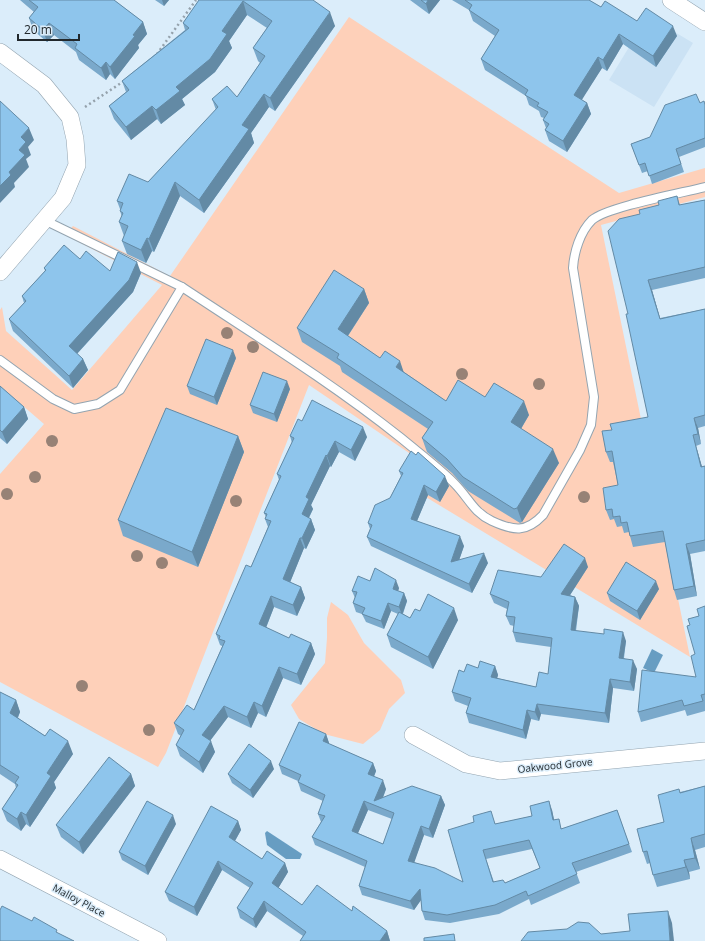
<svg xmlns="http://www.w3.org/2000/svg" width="705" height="941" font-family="'Open Sans',sans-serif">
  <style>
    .built { fill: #cbe2f4 }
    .green { fill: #fed0b9 }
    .water { fill: #679dc2 }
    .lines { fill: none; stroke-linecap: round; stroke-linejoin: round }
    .lane-casing { stroke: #93a4b0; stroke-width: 10 }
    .street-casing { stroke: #93a4b0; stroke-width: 18 }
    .path { stroke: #95a2ac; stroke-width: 2.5; stroke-dasharray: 2 3; stroke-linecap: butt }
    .lane { stroke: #fff; stroke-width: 8 }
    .street { stroke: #fff; stroke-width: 17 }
    .tree { fill: #978276 }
    .wall { fill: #7aa9cb; fill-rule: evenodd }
    .shaded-wall { fill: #638aa5 }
    .building { fill: #8ec5ec; stroke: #638aa5; fill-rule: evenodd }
    .labels { text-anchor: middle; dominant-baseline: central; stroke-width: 3; stroke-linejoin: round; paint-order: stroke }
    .street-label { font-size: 10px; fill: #21282c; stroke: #dbedfa }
  </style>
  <rect width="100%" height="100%" fill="#dbedfa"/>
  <polygon class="built" points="648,16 693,43 654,107 609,80"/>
  <g class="green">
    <polygon points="349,17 619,193 705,168 705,197 601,225 690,657 401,482 415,457 309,385 166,753 158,767 0,682 0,474 44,424 0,386 0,310 2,307 6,331 72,390 162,285 65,235 73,226 170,276"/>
    <polygon points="331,602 348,615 364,643 401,680 405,693 389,709 380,730 363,744 324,734 299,719 291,705 325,663 327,638 327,618"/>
  </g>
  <g class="water">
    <polygon points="652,649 663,655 654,673 643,668"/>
    <polygon points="267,831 302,854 300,859 286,859 267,845 265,833"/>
  </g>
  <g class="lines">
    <g class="lane-casing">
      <g id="lane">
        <polyline points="44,220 182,287"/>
        <path d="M0 360 53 399 74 409 98 404 120 390 182 287C256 336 332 383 401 438 419 453 438 467 454 483 469 498 473 512 492 521 514 531 526 533 543 515L580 450 591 425 594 397 573 268C574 252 580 232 592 220 607 207 682 193 705 187"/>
      </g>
    </g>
    <g class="street-casing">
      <g id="street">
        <polyline points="671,0 705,22"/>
        <polyline points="0,52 44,85 70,117 75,139 77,165 63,198 0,272"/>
        <polyline points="413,735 466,764 500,771 705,751"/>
        <polyline points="0,859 158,941"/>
      </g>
    </g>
    <g class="path">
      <polyline points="157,54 196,0"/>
      <polyline points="85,107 124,81"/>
    </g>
    <use href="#lane" class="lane"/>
    <use href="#street" class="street"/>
  </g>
  <g class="tree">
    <circle cx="227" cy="333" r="6"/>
    <circle cx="253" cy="347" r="6"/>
    <circle cx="462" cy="374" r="6"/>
    <circle cx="539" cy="384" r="6"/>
    <circle cx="52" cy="441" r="6"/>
    <circle cx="35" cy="477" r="6"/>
    <circle cx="7" cy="494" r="6"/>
    <circle cx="584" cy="497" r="6"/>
    <circle cx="236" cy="501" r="6"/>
    <circle cx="137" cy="556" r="6"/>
    <circle cx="162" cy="563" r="6"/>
    <circle cx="82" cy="686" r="6"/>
    <circle cx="149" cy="730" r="6"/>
  </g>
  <g class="wall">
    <polygon points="20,0 114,0 143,22 147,34 138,45 139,48 115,79 110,74 106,80 79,60 76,52 54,35 47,42 33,30 29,18 34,12"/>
    <polygon points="155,0 169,0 164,6"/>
    <polygon points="199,0 313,0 335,26 275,111 269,107 251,133 254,143 204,213 180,196 154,252 152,251 146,263 127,254 122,241 124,236 119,222 122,217 120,211 120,209 117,201 148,182 216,110 212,99 237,97 260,63 258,61 253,48 267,28 247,15 229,41 232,48 215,72 182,99 185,105 161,124 157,119 131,140 114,119 109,106 126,92 122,81 185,30 183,23"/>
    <polygon points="410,0 440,0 429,14"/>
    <polygon points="452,0 589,0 601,7 677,36 656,67 623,44 607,71 602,68 581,100 587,103 591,114 567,152 549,141 545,130 546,128 543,120 544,118 541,117 539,111 529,105 526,96 485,70 481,59 495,36 473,21 469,10"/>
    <polygon points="700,103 705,105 705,147 679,157 684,172 652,184 648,171 642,173 631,144 650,137"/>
    <polygon points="677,196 680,205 705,200 705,278 652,290 660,318 705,309 705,426 698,428 701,444 696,446 702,467 705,466 705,551 690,554 697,596 677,600 674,590 665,542 633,547 630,536 629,532 624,533 622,526 617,527 614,519 610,520 606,510 618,485 613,462 610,462 606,452 612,430 648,417 628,314 640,214"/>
    <polygon points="80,259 110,271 141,273 133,292 77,354 83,359 88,370 73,388 13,331 9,319 24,303 22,296 45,271 44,268"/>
    <polygon points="364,289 369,303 348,336 380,358 404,372 446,401 485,397 529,415 521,429 559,463 522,522 520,523 468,491 452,473 427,452 422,438 428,429 342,372 340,366 302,342 297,328"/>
    <polygon points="236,358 217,405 190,394 187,386"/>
    <polygon points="0,386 24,407 28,419 7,444 0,438"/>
    <polygon points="290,389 277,422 253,413 250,405"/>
    <polygon points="302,421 367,437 355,461 339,452 331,467 330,466 311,505 313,509 309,518 311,519 315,530 306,549 304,548 290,582 301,587 305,598 297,616 274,607 266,628 289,638 311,643 315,654 301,685 283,678 266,717 258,713 251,728 228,717 210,741 215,752 203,773 180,756 176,745 181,736 178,734 174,723 194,710 222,647 222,646 220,645 216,634 251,567 268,527 265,519 266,517 264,513 279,480 277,474 292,443 290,436"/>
    <polygon points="238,436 244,452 198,567 123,536 118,520"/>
    <polygon points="399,471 449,486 440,502 428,495 417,521 464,546 459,560 488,563 472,593 371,546 367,537 370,529 368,523 390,498 401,476"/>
    <polygon points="588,567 570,595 575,597 579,606 576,631 626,641 624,658 637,669 634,691 613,688 609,723 541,714 539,721 531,719 526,739 469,723 466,713 468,706 455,701 452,692 464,672 478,668 495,666 498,675 497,678 536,687 548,674 551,647 516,642 513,632 514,626 510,625 506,616 507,609 494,603 490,594 541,577"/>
    <polygon points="370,581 399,588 398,591 404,593 407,601 403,614 410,618 420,611 458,620 433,669 391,647 387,635 398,614 391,611 384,629 366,622 362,614 356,612 353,603 355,598 352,591"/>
    <polygon points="659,589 640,620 610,601 607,593"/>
    <polygon points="705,606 705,711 687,716 685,710 641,722 638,712 696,677 695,654 690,625 699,616"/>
    <polygon points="0,692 16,700 20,712 18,718 73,754 54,782 56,788 30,827 26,824 21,831 7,821 2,809 16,788 15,784 0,774"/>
    <path d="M326 734 329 743V744L373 763 376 771 374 777 386 789 383 798 441 796 445 805 433 838 424 835 414 862 463 882 495 824 532 816 552 810 554 820 562 829 617 810 632 852 576 872 580 883 531 905 529 899 499 914 450 923 425 920 422 911 421 900 414 910 362 895 359 886 365 867 315 845 312 837 321 822 318 814 323 801 301 791 298 782V781L282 774 279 765ZM368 810 392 819 383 844 358 833ZM532 849 540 868 505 883 494 882 486 859Z"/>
    <polygon points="274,769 253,798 232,783 228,774"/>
    <polygon points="131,774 135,786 83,854 61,837 56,825"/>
    <polygon points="705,786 705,847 695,850 700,869 689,872 690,879 657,887 653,875 650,863 647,864 643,852 664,822 680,792"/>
    <polygon points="238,821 241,830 235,841 262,859 285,863 288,872 278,888 302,905 352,911 387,931 390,941 300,941 303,936 267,911 256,928 240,918 237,908 250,888 222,870 197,916 169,901 165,892"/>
    <polygon points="176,824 148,875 122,860 119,852"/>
  </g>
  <g class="shaded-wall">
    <polygon points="162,0 169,0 164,6"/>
    <polygon points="428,0 440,0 429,14 426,4"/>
    <polygon points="243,1 247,15 229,41 232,48 215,72 182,99 185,105 161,124 156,110 222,31"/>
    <polygon points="330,12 335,26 275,111 270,98"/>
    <polygon points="143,22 147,34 138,45 139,48 115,79 110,67 133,35"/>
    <polygon points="49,23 54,35 47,42 43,30"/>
    <polygon points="673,26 677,36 656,67 653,56"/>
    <polygon points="619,34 623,44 607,71 603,60"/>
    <polygon points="598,57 602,68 578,106 574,95"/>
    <polygon points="106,62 110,74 106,80 101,68"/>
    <polygon points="264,94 269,107 251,133 254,143 204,213 199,200 242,125"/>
    <polygon points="587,103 591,114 567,152 563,141"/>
    <polygon points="152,106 157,119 131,140 126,127"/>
    <polygon points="29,128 34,140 28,147 31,155 26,159 29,167 14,183 15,187 0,203 0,186 9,172 19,150 21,137"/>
    <polygon points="175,182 180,196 154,252 149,239"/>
    <polygon points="147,238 152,251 146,263 141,250"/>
    <polygon points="137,262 141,273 133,292 73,358 69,346"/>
    <polygon points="648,280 652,290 663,329 660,319"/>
    <polygon points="364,289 369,303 343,343 338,329"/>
    <polygon points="233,350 236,358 217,405 214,397"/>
    <polygon points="83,359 88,370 73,388 69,376"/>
    <polygon points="400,361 405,376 396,367"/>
    <polygon points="287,381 290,389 277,422 274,414"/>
    <polygon points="524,401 529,415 516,437 511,422"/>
    <polygon points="24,407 28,419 7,444 2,432"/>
    <polygon points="694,418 698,428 701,444 698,434"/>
    <polygon points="363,427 367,437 355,461 351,450"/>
    <polygon points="693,435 696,446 705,477 701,467"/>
    <polygon points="238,436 244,452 198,567 192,552"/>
    <polygon points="335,441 339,452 331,467 327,456"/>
    <polygon points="553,449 559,463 522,522 517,508"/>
    <polygon points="326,455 330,466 311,505 313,509 305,525 302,514 306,497"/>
    <polygon points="445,476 449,486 440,502 436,492"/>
    <polygon points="424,485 428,495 414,528 411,519"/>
    <polygon points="311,519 315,530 306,549 302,538"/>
    <polygon points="460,536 464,546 455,572 451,562"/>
    <polygon points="300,538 304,548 287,590 283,579"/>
    <polygon points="686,544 690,554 697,596 694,586"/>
    <polygon points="484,553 488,563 472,593 469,584"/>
    <polygon points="585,558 588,567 565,603 561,594"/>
    <polygon points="396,580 399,588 396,597 393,589"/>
    <polygon points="656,581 659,589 640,620 637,611"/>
    <polygon points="301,587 305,598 297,616 293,605"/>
    <polygon points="404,593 407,601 402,615 399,607"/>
    <polygon points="271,596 274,607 263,635 259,624"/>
    <polygon points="575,597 579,606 574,639 571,630"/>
    <polygon points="388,603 391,611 384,629 381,621"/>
    <polygon points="454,608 458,620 433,669 428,657"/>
    <polygon points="623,632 626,641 622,667 619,658"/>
    <polygon points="311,643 315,654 301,685 297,674"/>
    <polygon points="633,660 637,669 634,691 630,682"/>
    <polygon points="495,666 498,675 495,686 491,677"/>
    <polygon points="279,667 283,678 266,717 262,706"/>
    <polygon points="610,679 613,688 609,723 605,713"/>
    <polygon points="16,700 20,712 14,725 10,713"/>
    <polygon points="254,702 258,713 251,728 247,717"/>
    <polygon points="537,704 541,714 539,721 535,712"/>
    <polygon points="224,706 228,717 206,746 202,735"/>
    <polygon points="527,710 531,719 526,739 523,730"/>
    <polygon points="326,734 329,743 326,750 323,741"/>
    <polygon points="68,741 73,754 54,782 56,788 30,827 26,815 47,773"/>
    <polygon points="211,741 215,752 203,773 199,762"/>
    <polygon points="271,761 274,769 253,798 250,790"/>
    <polygon points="373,763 376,771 371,783 368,774"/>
    <polygon points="131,774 135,786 83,854 79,842"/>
    <polygon points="383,780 386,789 379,807 374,801"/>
    <polygon points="441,796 445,805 433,838 429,829"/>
    <polygon points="364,801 368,810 355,840 352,831"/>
    <polygon points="549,801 552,810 556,829 553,820"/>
    <polygon points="21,812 26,824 21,831 17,819"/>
    <polygon points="173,815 176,824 148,875 145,866"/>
    <polygon points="238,821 241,830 232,846 229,837"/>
    <polygon points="421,826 424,835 412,869 408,861"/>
    <polygon points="691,838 695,850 700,869 695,858"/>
    <polygon points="684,860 689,872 690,879 686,867"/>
    <polygon points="218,861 222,870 197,916 194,907"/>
    <polygon points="285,863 288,872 276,892 272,883"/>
    <polygon points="420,889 423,897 414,910 410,901"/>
    <polygon points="264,901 267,911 256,928 253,919"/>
    <polygon points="668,911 672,923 674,941 670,941"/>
    <polygon points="387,931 390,941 380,941"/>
  </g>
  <g class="building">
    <polygon points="29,0 114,0 143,22 133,35 135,36 110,67 106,62 101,68 75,48 77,44 49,23 43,30 29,18 38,7"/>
    <polygon points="199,0 313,0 330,12 270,98 264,94 242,125 249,129 199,200 175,182 149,239 147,238 141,250 122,241 128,226 119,222 123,213 120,211 123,203 117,201 129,174 148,182 218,107 212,99 227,86 237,97 265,56 253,48 272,21 243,1 222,31 227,34 210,59 176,87 180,91 156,110 152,106 126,127 109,106 129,90 122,81 189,28 183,23"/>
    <polygon points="421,0 428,0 426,4"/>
    <polygon points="465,0 589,0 601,7 605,1 637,21 646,8 673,26 653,56 619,34 603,60 598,57 574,95 587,103 563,141 545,130 549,124 543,120 548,112 537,106 539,103 525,95 528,90 481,59 499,30 469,10 472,5"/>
    <polygon points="696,94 700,103 704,101 705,105 705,138 676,149 681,164 649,176 645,163 639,165 631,144 650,137 665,105"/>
    <polygon points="0,101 29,128 21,137 26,142 19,150 25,155 9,172 11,175 0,186"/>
    <polygon points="677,196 679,205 705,200 705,267 648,280 660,319 705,309 705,415 694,418 698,434 693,435 701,467 705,466 705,540 686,544 694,586 674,590 663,531 630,536 627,522 621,523 620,516 613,517 612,509 606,510 603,488 618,485 612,451 606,452 602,431 612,430 610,424 648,417 626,314 628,314 608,231 619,219 640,214 639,210 659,205 658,201"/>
    <polygon points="64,245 80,259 86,251 110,271 118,252 137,262 129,280 69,346 83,359 69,376 9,319 26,301 22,296 46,270 44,268"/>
    <polygon points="334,270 364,289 338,329 380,358 385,351 400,361 396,367 446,401 458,380 485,397 494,383 524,401 511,422 553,449 517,508 514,509 463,477 447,459 422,438 433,422 337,358 339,354 297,328"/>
    <polygon points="206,339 233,350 214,397 187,386"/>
    <polygon points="263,372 287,381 274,414 250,405"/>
    <polygon points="0,386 24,407 2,432 0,430"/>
    <polygon points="312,400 363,427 351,450 335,441 327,456 326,455 306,497 309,499 302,514 311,519 302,538 300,538 283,579 301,587 293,605 271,596 259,624 289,638 291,634 311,643 297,674 279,667 262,706 254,702 247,717 224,706 202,735 211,741 199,762 176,745 184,730 174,723 187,705 194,710 225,641 219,639 220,636 216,634 246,565 251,567 271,521 265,519 267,514 264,513 281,476 277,474 294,438 290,436 298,419 302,421"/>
    <polygon points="166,408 238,436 192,552 118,520"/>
    <polygon points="411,451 416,455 418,452 445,476 436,492 424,485 411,519 460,536 451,562 484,553 469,584 367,537 372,525 368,523 375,505 390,498 403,473 399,471"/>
    <polygon points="564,544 585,558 561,594 575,597 571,630 604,634 604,629 623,632 619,658 633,660 630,682 610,679 605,713 537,704 535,712 527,710 523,730 466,713 471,698 452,692 459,670 464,672 467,664 478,668 480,661 495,666 491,677 536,687 539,672 548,674 552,638 513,632 515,617 506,616 509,602 490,594 498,570 541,577"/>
    <polygon points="626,562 656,581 637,611 607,593"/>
    <polygon points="375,568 396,580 393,589 404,593 399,607 388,603 381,621 362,614 365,608 353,603 357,592 352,591 358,576 370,581"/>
    <polygon points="428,594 454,608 428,657 387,635 399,612 410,618 415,609 420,611"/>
    <polygon points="705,606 705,694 701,695 703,701 684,706 682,700 638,712 642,670 696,677 691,656 695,654 687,626 690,625 688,619 699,616 697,609"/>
    <polygon points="0,692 16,700 10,713 45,736 50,729 68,741 47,773 51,776 26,815 21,812 17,819 2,809 18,785 15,783 19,777 0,765"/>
    <path d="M299 722 326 734 323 741 373 763 368 774 383 780 374 801 412 786 441 796 429 829 421 826 408 861 435 868 463 882 448 830 474 822 473 816 491 811 495 824 532 816 530 806 549 801 553 820 559 819 561 829 617 810 629 844 572 863 577 874 528 896 526 891 495 905 447 915 422 911 420 889 410 901 359 886 367 861 312 837 325 816 318 814 325 795 298 782 301 775 279 765ZM364 801 394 813 383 844 352 831ZM529 840 540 868 505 883 503 880 493 882 483 850Z"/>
    <polygon points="249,744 271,761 250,790 228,774"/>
    <polygon points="109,757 131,774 79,842 56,825"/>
    <polygon points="705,786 705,834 691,838 695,858 684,860 686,867 653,875 647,851 643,852 637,829 664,822 658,795 679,789 680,793"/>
    <polygon points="147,801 173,815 145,866 119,852"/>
    <polygon points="211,806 238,821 229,837 262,859 267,851 285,863 272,883 302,905 317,885 352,911 353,906 387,931 380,941 300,941 306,932 264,901 253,919 237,908 253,883 218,861 194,907 165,892"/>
    <polygon points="2,906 32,921 34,917 57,930 56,932 74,941 0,941 0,910"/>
    <polygon points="668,911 670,941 521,941 528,932 567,929 578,922 589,923 601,934 630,931 628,914"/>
    <polygon points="454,934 455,941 424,941 424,938"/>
  </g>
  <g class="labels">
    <g class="street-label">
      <text transform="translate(555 765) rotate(-6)">Oakwood Grove</text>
      <text transform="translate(79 900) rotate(28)">Malloy Place</text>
    </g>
  </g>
  <path d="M18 34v6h61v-6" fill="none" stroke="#21282c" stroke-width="2"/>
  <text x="24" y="34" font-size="12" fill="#21282c" stroke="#dbedfa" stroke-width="3" paint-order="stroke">20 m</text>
</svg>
